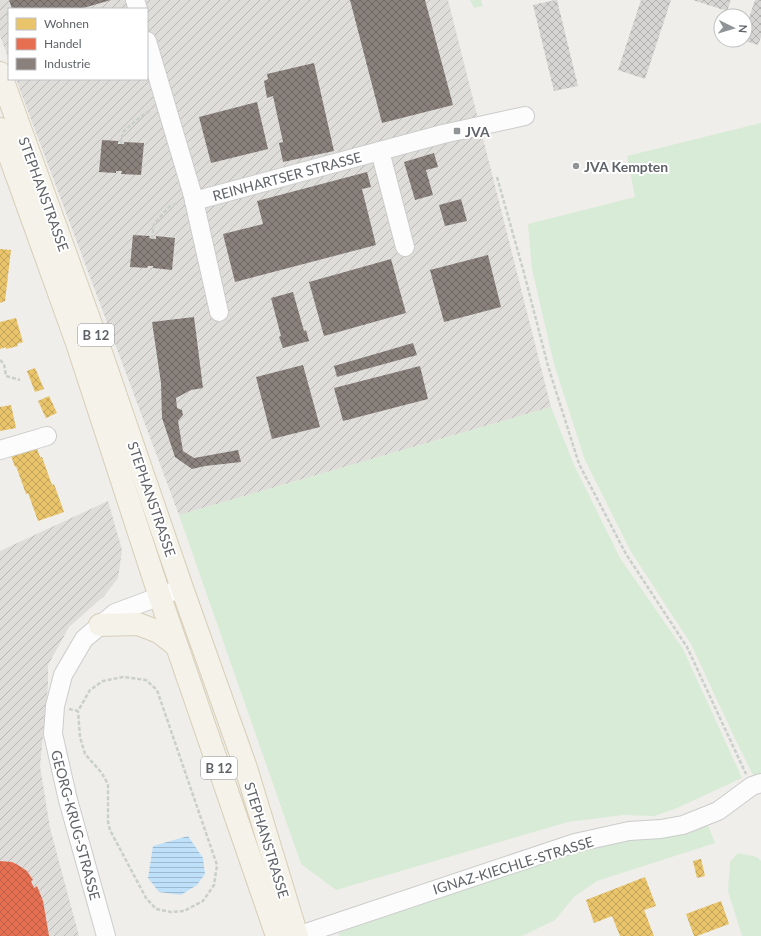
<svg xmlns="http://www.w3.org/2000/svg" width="761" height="936" font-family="Lato,sans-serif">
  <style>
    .industrial { fill: url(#industrial-furrows) }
    .green { fill: #d8ebd6 }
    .water { fill: url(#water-rules) }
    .homes { fill: url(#homes-cross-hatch) }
    .shops { fill: url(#shops-cross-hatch) }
    .industry { fill: url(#industry-cross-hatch) }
    .building { fill: url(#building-cross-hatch) }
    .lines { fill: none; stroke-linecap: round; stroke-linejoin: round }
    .minor-casing { stroke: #cbcccc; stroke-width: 20 }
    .major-casing { stroke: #d7ceb8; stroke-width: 24 }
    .path { stroke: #cacfcc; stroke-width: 2.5; stroke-dasharray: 4 2; stroke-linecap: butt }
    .minor { stroke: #fdfcfc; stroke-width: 18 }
    .major { stroke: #f4f2e9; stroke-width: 22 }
    .poi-dot { fill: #919496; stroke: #fff; stroke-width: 1.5 }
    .labels { text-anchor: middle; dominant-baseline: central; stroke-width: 4; stroke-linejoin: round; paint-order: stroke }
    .shield { fill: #fff; stroke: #8f9295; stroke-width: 1 }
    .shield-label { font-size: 13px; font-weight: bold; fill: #5f6368 }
    .poi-label { font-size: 14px; font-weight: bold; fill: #5f6368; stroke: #fff; text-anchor: start }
    .street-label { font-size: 14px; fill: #5f6368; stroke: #fff }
  </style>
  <defs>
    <pattern id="industrial-furrows" width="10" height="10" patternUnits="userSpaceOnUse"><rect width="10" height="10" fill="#dfddda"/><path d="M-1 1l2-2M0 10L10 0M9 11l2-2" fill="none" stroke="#b8b7b5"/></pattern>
    <pattern id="water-rules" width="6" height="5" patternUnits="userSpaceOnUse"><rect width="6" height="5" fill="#bfe0f9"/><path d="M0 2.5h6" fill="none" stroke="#9eb9cd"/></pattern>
    <pattern id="homes-cross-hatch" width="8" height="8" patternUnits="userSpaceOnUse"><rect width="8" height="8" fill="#e9c46a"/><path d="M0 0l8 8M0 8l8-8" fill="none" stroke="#c0a35b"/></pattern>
    <pattern id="shops-cross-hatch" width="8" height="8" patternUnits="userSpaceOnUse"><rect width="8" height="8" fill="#e76f51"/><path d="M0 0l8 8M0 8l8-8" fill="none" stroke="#be5f47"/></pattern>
    <pattern id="industry-cross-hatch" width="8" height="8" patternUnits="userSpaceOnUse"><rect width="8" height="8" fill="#8a817c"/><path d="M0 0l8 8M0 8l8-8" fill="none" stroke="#6e6865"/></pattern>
    <pattern id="building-cross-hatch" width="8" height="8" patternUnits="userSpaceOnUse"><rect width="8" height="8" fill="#d6d5d3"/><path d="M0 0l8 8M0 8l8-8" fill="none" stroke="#b1b0af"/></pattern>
  </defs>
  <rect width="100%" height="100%" fill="#efeeea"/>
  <g class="industrial">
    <polygon points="0,0 448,0 551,407 179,515 16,79 147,79 147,9 9,9 9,60 0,36"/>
    <polygon points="108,501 122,550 118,578 104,596 69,627 48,665 48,686 40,766 50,828 79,936 0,936 0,551"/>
  </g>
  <g class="green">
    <polygon points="470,0 481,0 483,6 474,8"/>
    <polygon points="761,123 761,776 753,775 738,745 691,644 630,550 585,460 554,364 532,269 528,224 635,197 627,156"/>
    <polygon points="551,407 574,465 620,558 683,649 742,778 677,808 654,816 623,815 568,822 336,890 301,864 179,515"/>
    <polygon points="707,823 715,843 597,881 574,897 555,920 522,936 340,936 338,933 577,849"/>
    <polygon points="738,853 757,857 761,861 761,936 742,936 728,891 730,862"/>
  </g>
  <polygon class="water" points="188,836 203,858 205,874 197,885 181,895 159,892 148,878 153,846"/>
  <g class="homes">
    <polygon points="0,249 11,250 5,301 0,303"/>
    <polygon points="16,318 23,342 17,344 18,346 6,349 6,347 0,349 0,322"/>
    <polygon points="35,368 44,389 35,392 27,371"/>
    <polygon points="49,396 57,413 46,418 38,401"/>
    <polygon points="11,405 16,428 0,431 0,407"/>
    <polygon points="35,443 40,457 42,457 52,485 54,484 64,512 38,521 28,493 26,494 16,466 15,467 10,453"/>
    <polygon points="701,859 705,876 697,878 693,861"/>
    <polygon points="645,877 656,906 644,910 654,936 620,936 612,916 594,923 586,900"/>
    <polygon points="721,901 729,924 697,936 694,936 686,914"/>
  </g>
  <polygon class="shops" points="0,861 12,862 18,865 27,871 33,880 31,881 34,888 37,886 43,901 49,936 0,936"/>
  <g class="industry">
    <polygon points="9,0 111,0 80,9 12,9"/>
    <polygon points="350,0 425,0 453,105 382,123"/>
    <polygon points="314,63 334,151 283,162 279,143 283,142 273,96 267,98 264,81 268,79 267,74"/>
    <polygon points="257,102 268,149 211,163 199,117"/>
    <polygon points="102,140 118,141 118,144 124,144 124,142 144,143 141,175 121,174 122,171 116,171 116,173 99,172"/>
    <polygon points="434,153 438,167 426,170 433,195 415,200 404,162"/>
    <polygon points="367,172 371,187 362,189 376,245 235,282 223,234 263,224 257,201"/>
    <polygon points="461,199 467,221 445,226 439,205"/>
    <polygon points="133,235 150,236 149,238 156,239 156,236 175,238 172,270 153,268 153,266 148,266 147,268 130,267"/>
    <polygon points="488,255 501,307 444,322 430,270"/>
    <polygon points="391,259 406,313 324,336 309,282"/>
    <polygon points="293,292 304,331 306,330 309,341 283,348 279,337 281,336 271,298"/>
    <polygon points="194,317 203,388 191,390 176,398 177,408 182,410 183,415 178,421 183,451 194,458 238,450 241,462 205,466 192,469 175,457 162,418 161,383 152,322"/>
    <polygon points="413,343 417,355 337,377 334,366"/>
    <polygon points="303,365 320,427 272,439 256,377"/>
    <polygon points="420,366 428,399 343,421 334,388"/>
  </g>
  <g class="building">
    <polygon points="555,0 557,0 578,86 554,91 533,5"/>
    <polygon points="641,0 671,0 645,79 618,70"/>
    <polygon points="693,0 731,0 727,11"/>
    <polygon points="755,0 761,0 761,37 758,45 745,41 745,30"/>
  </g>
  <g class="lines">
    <g class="minor-casing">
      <g id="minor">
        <polyline points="135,0 138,9"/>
        <polyline points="147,41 193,196 219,312"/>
        <polyline points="380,151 405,247"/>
        <polyline points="194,201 443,134 525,116"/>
        <polyline points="0,450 47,436"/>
        <polyline points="106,936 68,800 53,734 55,706 63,675 84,639 115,613 182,588"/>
        <polyline points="297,936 575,843 629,831 661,829 683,825 718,811 752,786 761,783"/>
      </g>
    </g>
    <g class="major-casing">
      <g id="major">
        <polyline points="0,73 96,338 182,588 246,768 297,936"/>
        <polyline points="0,129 77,343 160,597 277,936"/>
        <polyline points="100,625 138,624 159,632 177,646"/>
      </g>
    </g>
    <g class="path">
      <polyline points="9,13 7,14 9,19"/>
      <polyline points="121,144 123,132 140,117 151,110"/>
      <polyline points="497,177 524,273 548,366 579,464 626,554 687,647 746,774"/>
      <polyline points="152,239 154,224 169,207 178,203"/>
      <polyline points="0,360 4,364 6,376 20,380"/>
      <polyline points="69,709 78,711 90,690 103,681 123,677 146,680 157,690 217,865 214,885 203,901 184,911 171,912 156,909 146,898 110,830 108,822 108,784 101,772 85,754 80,737 78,711"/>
    </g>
    <use href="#minor" class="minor"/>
    <use href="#major" class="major"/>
  </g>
  <g class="poi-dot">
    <rect x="453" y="127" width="8" height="8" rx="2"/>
    <circle cx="576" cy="166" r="4"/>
  </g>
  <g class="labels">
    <g class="shield">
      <rect x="78" y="324" width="36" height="22" rx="3"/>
      <rect x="201" y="757" width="36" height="22" rx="3"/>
    </g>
    <g class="shield-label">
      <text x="96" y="335">B 12</text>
      <text x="219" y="768">B 12</text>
    </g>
    <g class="poi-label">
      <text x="465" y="131">JVA</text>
      <text x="584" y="166">JVA Kempten</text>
    </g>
    <g class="street-label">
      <text transform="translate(287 176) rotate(-15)">REINHARTSER STRASSE</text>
      <text transform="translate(44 194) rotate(70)">STEPHANSTRASSE</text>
      <text transform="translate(152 499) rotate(71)">STEPHANSTRASSE</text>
      <text transform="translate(76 825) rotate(75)">GEORG-KRUG-STRASSE</text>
      <text transform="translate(267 840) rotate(73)">STEPHANSTRASSE</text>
      <text transform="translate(513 865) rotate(-17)">IGNAZ-KIECHLE-STRASSE</text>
    </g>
  </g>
  <rect x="8" y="8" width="140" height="72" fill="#ffffff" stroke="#bfc1c3"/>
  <rect x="16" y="18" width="20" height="12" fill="#e9c46a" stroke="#bfc1c3"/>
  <text x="44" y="28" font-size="12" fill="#5f6368">Wohnen</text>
  <rect x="16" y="38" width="20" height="12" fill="#e76f51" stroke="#bfc1c3"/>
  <text x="44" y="48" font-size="12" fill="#5f6368">Handel</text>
  <rect x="16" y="58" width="20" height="12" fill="#8a817c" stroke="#bfc1c3"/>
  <text x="44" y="68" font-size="12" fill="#5f6368">Industrie</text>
  <g transform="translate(733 28) rotate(95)"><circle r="19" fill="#ffffff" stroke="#bfc1c3"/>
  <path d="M0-3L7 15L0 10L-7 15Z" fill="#919496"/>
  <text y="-6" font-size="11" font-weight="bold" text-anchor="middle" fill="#5f6368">N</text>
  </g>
</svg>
